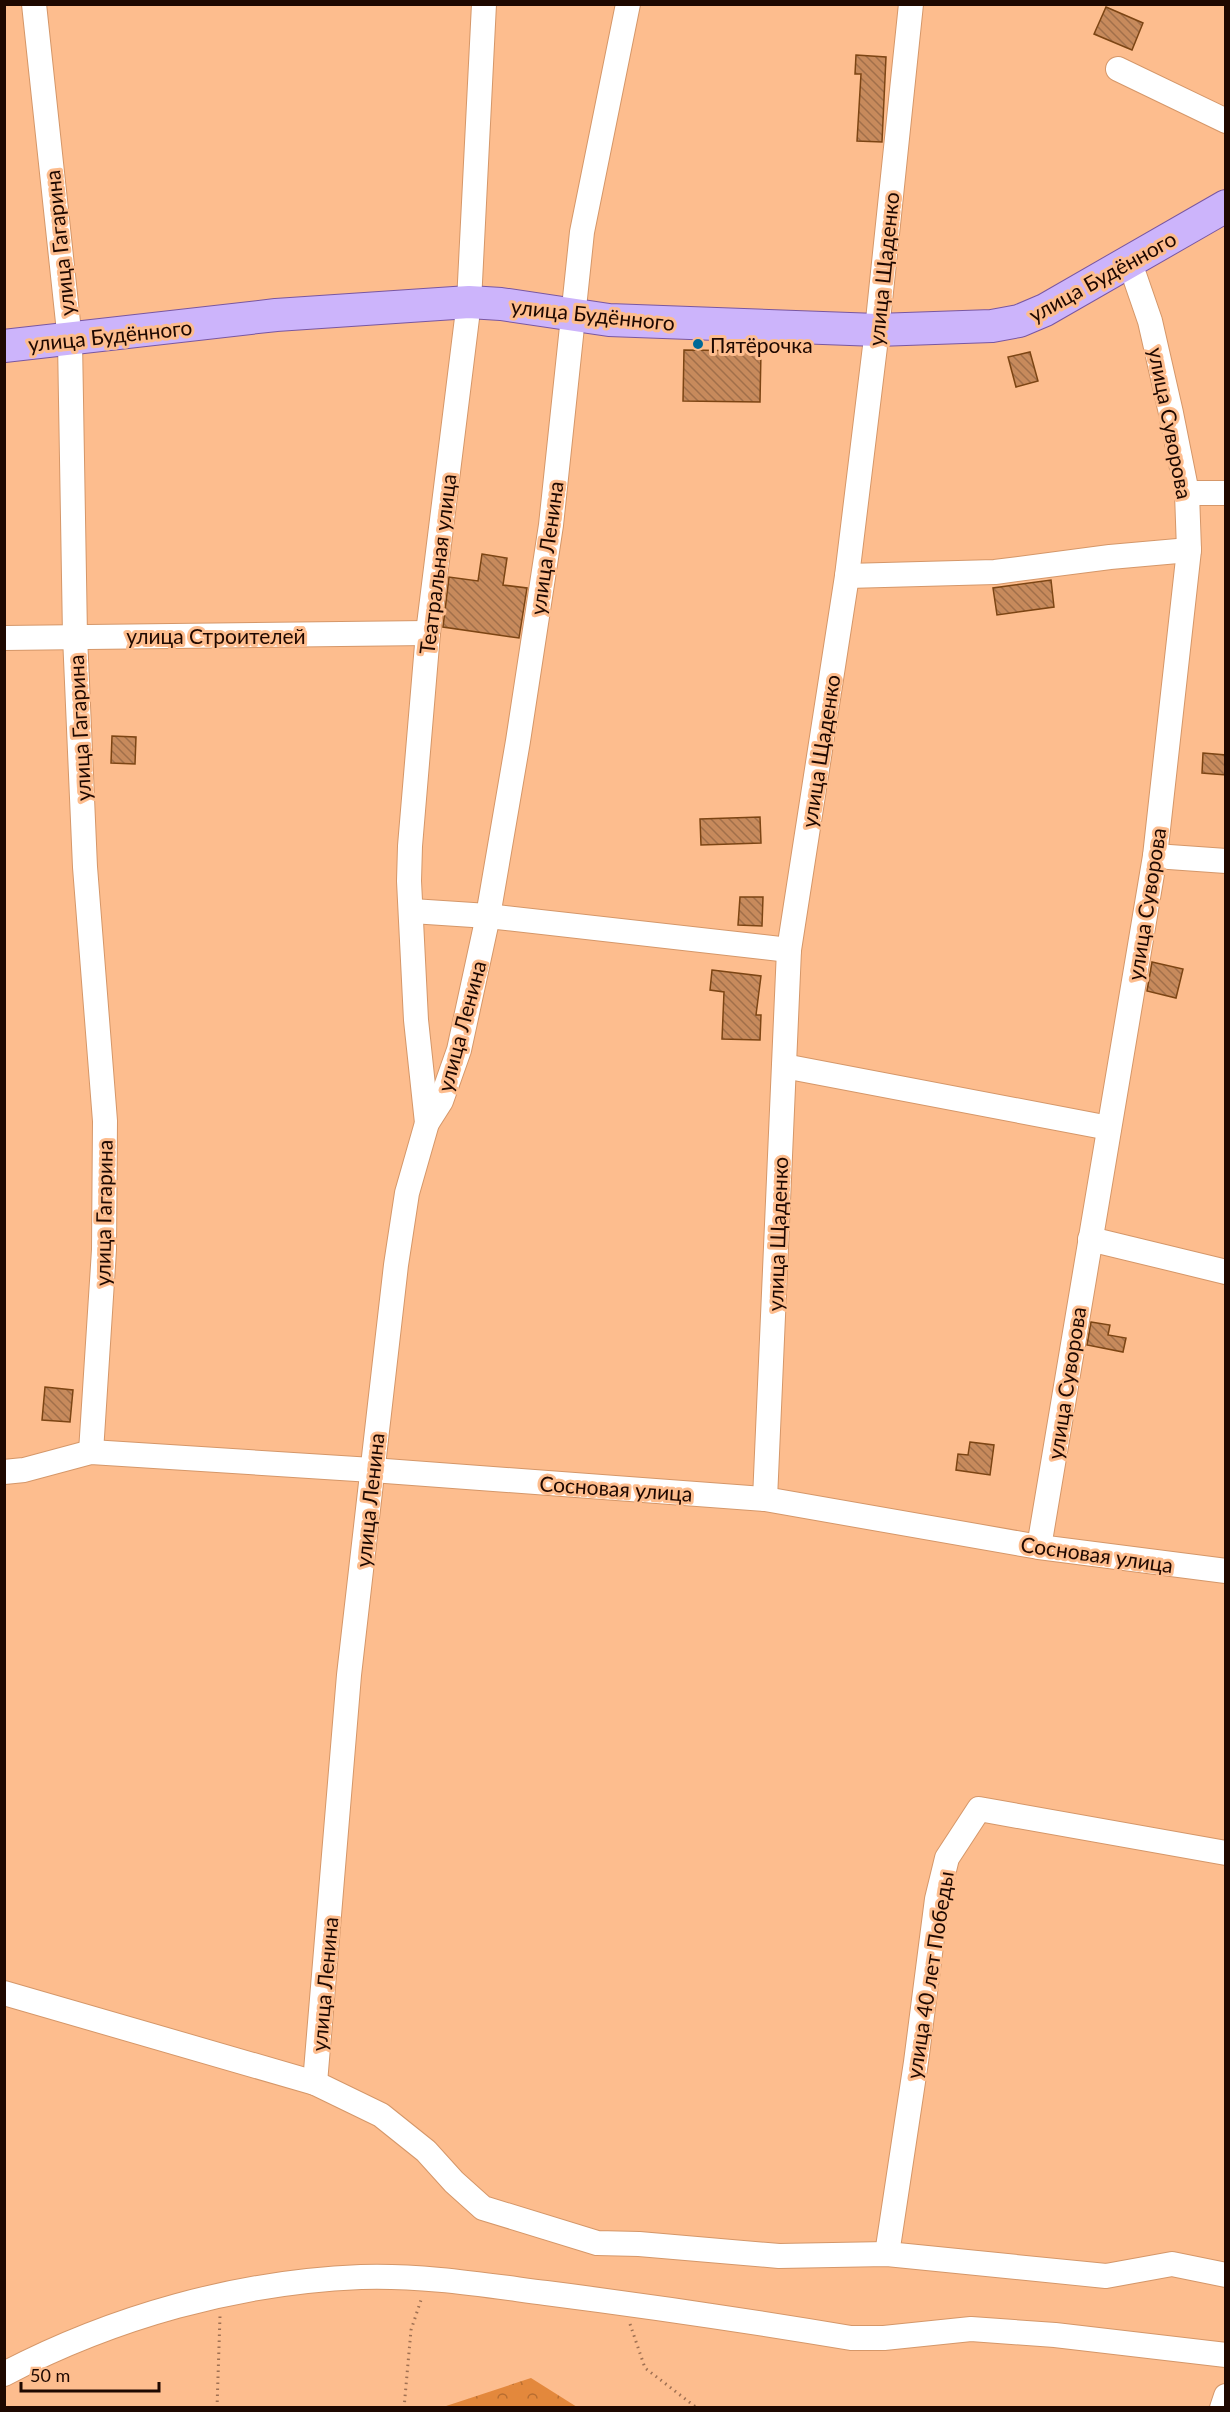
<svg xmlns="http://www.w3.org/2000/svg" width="1230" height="2412" font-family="Lato,sans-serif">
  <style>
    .forest { fill: url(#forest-crowns) }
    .building { fill: url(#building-back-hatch); stroke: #7c4514; stroke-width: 1.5 }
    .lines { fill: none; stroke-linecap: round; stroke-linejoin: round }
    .minor-casing { stroke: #d59769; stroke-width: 26 }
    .major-casing { stroke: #7957a1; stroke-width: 34 }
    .path { stroke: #9f7052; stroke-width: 3; stroke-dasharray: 1.5 4.5; stroke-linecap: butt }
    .minor { stroke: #fff; stroke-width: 24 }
    .major { stroke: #ccb4fb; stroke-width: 32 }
    .poi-dot { fill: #006997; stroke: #fdbd8e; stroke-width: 2 }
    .labels { text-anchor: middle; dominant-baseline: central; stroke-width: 6; stroke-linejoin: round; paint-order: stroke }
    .street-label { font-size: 21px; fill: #1e0800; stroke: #fdbd8e }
    .poi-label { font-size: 21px; fill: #1e0800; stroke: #fdbd8e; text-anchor: start }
  </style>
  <defs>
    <pattern id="forest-crowns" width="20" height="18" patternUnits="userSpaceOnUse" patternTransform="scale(1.5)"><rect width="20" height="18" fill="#e3883c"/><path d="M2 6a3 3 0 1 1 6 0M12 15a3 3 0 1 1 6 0" fill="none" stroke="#b76d30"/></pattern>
    <pattern id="building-back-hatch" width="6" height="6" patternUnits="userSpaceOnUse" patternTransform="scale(1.5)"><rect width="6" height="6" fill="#c78a5c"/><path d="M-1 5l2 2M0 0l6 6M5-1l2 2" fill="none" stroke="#a16f4a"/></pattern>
  </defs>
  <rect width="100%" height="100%" fill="#fdbd8e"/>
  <polygon class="forest" points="531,2378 577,2407 443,2407"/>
  <g class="building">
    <polygon points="1106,7 1143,23 1132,50 1094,34"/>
    <polygon points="856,55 886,57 882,142 857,141 861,74 855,74"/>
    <polygon points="684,350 761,351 760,402 683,401"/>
    <polygon points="1030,352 1038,381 1016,387 1008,357"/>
    <polygon points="482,554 507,558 503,585 527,588 519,638 443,627 449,577 478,581"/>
    <polygon points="1051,580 1054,607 997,615 993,588"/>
    <polygon points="112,736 136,737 135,764 111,763"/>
    <polygon points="1203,753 1226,755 1226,775 1202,773"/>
    <polygon points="760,817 761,843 701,845 700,819"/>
    <polygon points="740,897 763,897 762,926 738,925"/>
    <polygon points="1152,962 1183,969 1176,998 1147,991"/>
    <polygon points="712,970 761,976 756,1015 761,1015 760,1040 722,1039 724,992 710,990"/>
    <polygon points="1091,1322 1110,1325 1108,1335 1126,1338 1123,1352 1087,1345"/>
    <polygon points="45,1387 73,1390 70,1422 42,1420"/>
    <polygon points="970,1442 994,1445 990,1475 956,1470 958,1454 968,1455"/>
  </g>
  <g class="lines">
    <g class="minor-casing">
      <g id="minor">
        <polyline points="34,4 70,341 75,636 85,867 105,1121 104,1250 91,1452"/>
        <polyline points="1118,69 1226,121"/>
        <polyline points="1187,493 1226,493"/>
        <polyline points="847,576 995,572 1110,557 1189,550"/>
        <polyline points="4,638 428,633"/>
        <polyline points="1155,856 1226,861"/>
        <polyline points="412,911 488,916 789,950"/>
        <polyline points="784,1066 1109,1128"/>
        <polyline points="427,1123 416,1020 409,881 410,846 428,633 469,302 484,4"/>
        <polyline points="1090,1239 1226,1272"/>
        <polyline points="4,1472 24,1470 91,1452 372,1470 765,1499 1039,1547 1226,1571"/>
        <polyline points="765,1499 789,950 847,576 877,330 911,4"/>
        <polyline points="1039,1547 1155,856 1189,550 1187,493 1171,413 1150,321 1130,263"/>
        <polyline points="4,1993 315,2083 381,2115 426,2151 454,2182 483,2208 597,2243 639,2244 779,2256 887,2254 1106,2276 1172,2264 1226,2275"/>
        <polyline points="315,2083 349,1675 396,1265 407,1193 427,1123 441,1101 459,1050 488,916 518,741 551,525 582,232 628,4"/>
        <polyline points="887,2254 916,2062 937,1899 947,1858 979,1809 1226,1853"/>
        <path d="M4 2374C113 2317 237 2282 361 2277 423 2275 484 2285 546 2293 648 2306 750 2321 851 2338H884L971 2329 1055 2335 1226 2355"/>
        <polyline points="1222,2408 1226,2396"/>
      </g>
    </g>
    <g class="major-casing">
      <polyline id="major" points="4,346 276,315 469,302 501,304 609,320 877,330 992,326 1019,321 1045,310 1226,206"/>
    </g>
    <g class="path">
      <polyline points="630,2324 645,2368 697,2408"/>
      <polyline points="217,2408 220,2316"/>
      <polyline points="404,2408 411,2330 421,2300"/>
    </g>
    <use href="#minor" class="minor"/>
    <use href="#major" class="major"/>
  </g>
  <circle class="poi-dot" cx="698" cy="344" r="6"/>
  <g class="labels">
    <g class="street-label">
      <text transform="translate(59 243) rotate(-96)">улица Гагарина</text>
      <text transform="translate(883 269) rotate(-84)">улица Щаденко</text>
      <text transform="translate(1102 276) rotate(-29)">улица Будённого</text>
      <text transform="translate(593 314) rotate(6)">улица Будённого</text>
      <text transform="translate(110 335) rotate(-6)">улица Будённого</text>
      <text transform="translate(1171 423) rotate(79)">улица Суворова</text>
      <text transform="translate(546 548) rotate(-82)">улица Ленина</text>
      <text transform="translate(437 564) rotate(-83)">Театральная улица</text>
      <text x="216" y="635">улица Строителей</text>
      <text transform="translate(79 728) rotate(-93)">улица Гагарина</text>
      <text transform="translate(820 751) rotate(-81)">улица Щаденко</text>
      <text transform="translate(1146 904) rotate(-81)">улица Суворова</text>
      <text transform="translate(461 1026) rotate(-75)">улица Ленина</text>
      <text transform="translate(103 1213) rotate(-89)">улица Гагарина</text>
      <text transform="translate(777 1234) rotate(-88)">улица Щаденко</text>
      <text transform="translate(1066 1383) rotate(-81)">улица Суворова</text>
      <text transform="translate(616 1488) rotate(4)">Сосновая улица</text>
      <text transform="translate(369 1500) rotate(-84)">улица Ленина</text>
      <text transform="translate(1097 1554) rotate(8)">Сосновая улица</text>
      <text transform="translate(929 1975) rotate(-81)">улица 40 лет Победы</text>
      <text transform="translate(324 1984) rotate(-85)">улица Ленина</text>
    </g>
    <g class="poi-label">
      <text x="710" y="344">Пятёрочка</text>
    </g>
  </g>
  <rect width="1230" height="2412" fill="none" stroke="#1e0800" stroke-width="12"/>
  <path d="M21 2382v9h138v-9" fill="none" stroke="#1e0800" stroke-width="3"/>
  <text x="30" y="2382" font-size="18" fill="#1e0800" stroke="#fdbd8e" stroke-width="4.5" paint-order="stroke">50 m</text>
</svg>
